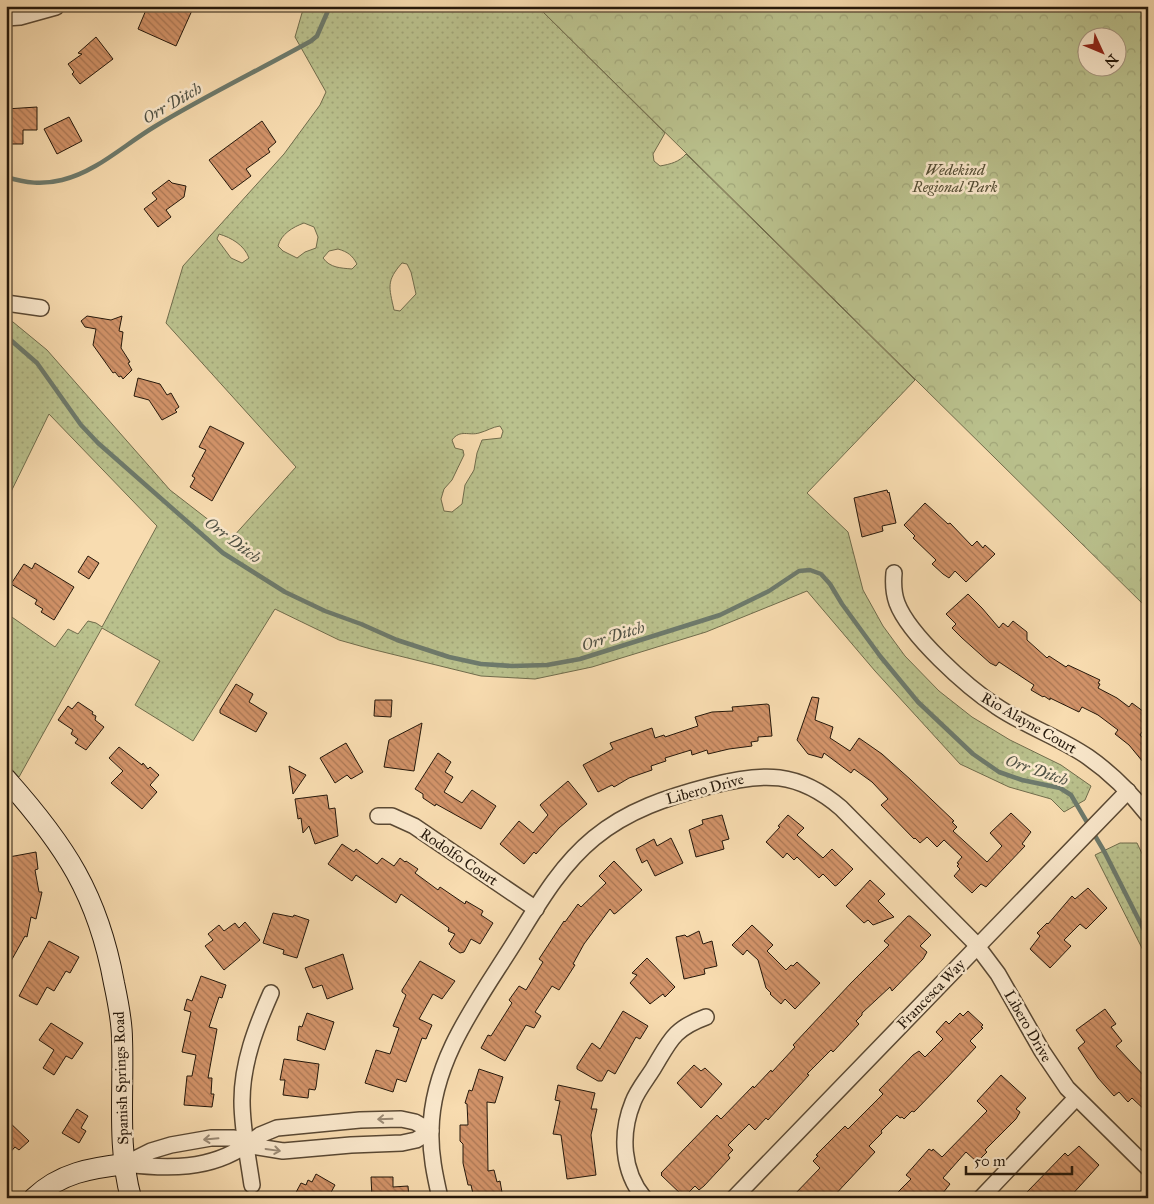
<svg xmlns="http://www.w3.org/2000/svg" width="1154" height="1204" font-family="'IM FELL Great Primer',serif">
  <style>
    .grass { fill: url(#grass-dots); stroke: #706c4c; fill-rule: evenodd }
    .forest { fill: url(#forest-crowns); stroke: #706c4c; fill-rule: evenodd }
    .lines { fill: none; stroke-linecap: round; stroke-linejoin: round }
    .stream { stroke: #6d7a6c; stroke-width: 4.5 }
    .building { fill: url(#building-back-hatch); stroke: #25180b }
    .street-casing { stroke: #5a4934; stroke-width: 18 }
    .secondary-casing { stroke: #25180b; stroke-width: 22 }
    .street { stroke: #fae8cc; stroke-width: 15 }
    .secondary { stroke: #fae8cc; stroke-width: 20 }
    .oneway { stroke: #9a8a75 }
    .labels { text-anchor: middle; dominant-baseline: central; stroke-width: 5; stroke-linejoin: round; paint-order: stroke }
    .park-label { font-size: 15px; font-style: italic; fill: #524b32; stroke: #fae8cc }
    .street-label { font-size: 15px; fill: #25180b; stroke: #fae8cc }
    .water-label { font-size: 16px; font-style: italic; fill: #4f5144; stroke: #fae8cc }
  </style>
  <defs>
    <pattern id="grass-dots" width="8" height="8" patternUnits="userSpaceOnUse" patternTransform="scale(1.25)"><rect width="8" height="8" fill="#bac18d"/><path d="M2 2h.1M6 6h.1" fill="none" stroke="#a0a578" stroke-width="1.8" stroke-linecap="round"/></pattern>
    <pattern id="forest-crowns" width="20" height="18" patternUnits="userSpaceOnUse" patternTransform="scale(1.25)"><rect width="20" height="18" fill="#bac18d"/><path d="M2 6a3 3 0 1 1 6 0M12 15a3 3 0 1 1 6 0" fill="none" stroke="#a0a578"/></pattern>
    <pattern id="building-back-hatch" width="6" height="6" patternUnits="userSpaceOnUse" patternTransform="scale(1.25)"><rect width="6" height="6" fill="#d29369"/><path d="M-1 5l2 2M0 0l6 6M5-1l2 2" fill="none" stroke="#a75"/></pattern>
  </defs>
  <rect width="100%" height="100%" fill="#f8dcb0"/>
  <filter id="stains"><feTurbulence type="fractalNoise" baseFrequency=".004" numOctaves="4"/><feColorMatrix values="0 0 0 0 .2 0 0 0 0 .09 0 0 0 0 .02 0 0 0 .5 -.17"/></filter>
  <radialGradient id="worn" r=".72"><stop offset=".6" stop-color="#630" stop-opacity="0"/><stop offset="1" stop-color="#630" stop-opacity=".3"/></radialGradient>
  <g class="grass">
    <path d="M304 6H537L665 133 653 154 654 161 660 166C671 164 679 162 686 154L915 380 807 493 848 532 863 590 883 626 905 656 939 691 972 717 1010 740 1061 765 1091 786 1085 800 1064 812 1051 799 1009 787 960 764 875 671 807 591 706 632 592 667 535 679 481 676 371 649 339 640 275 609 193 741 135 705 160 661 102 628 19 777 6 763V613L55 647 68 629 78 634 88 621 96 623 102 627 157 526 49 414 6 502V319L13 322 47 350 170 490 232 538 296 467 166 323 183 266 284 154 320 105 326 92 295 37ZM304 223 314 227 318 237 316 248 305 252 297 258 283 251 278 246C281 234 293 227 304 223ZM219 234C232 238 244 245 249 258L242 263 231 258 217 239ZM338 249C348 252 352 255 357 264L352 269C341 268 330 268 323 258L329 251ZM402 263 407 264 411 272 416 294 400 311 394 310C389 287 386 281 402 263ZM500 426 503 431 501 438 482 440 477 453 474 470 465 485 462 504 452 512 444 511 441 499 444 489 452 480 464 455 463 450 455 448 452 440C460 429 469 436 479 433 487 431 492 427 500 426Z"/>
    <polygon points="1120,843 1137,843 1148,866 1148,960 1095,855"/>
  </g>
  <path class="forest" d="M537 6H1148V609ZM1086 38H1116V68H1086Z"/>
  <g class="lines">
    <g class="stream">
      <path d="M6 177C26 183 42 185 62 180 96 172 124 145 154 127 205 96 259 70 311 41L317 36 330 6"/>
      <polyline points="6,336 37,363 81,425 98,443 223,553 285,592 325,611 361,624 397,640 449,657 481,664 512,666 547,665 580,659 720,615 769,591 799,571 810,570 821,574 830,584 842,604 880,656 918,702 973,754 999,772 1022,780 1060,788 1071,795 1104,851 1148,938"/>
    </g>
  </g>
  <g class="building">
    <polygon points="150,6 194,6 176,46 138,29 146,10 148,11"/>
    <polygon points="96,37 113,59 80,84 72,74 74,72 68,64 82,54 78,53"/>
    <polygon points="37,107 37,130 23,130 23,144 6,144 6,109"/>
    <polygon points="69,117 82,141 57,154 44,129"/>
    <polygon points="262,121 276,142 268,149 270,152 246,169 251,176 232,190 209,160"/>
    <polygon points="169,180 172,183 186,186 184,197 166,210 171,217 158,227 144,209 157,199 152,193"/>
    <polygon points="87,316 111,320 122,316 119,331 123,332 121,348 130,362 128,363 132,370 123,379 121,376 119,377 115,372 113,373 93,345 96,329 85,327 81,321"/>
    <polygon points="138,378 160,384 167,395 171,393 179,407 175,410 177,412 162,420 149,400 134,396"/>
    <polygon points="210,426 244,443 212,501 190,487 195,478 192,476 206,450 199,447"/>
    <polygon points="887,490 888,493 889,492 896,523 882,526 883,531 862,537 854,498"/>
    <polygon points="925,503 948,524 950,523 972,546 977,541 983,548 985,545 995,554 966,582 955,571 949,578 943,574 932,564 936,560 913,538 915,536 904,525"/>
    <polygon points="88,556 99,563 89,579 78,572"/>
    <polygon points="35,563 74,587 54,620 41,612 43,609 35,604 37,600 11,584 24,564 32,569"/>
    <polygon points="968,594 982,608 999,628 1003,623 1008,627 1013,621 1027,632 1027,640 1047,658 1049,656 1066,667 1068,665 1100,680 1098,683 1100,684 1098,688 1117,698 1129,707 1132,703 1148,715 1148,723 1140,735 1148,744 1148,768 1129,745 1115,734 1118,730 1098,715 1082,707 1079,712 1050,698 1050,700 1044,696 1043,697 1031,690 1034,685 999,662 996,666 990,663 962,638 952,628 956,624 946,614"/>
    <polygon points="236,684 253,694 249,702 267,713 256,732 220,713 220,710"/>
    <polygon points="812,697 819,698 815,720 833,727 830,738 850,751 859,738 882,754 911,780 954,821 952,822 957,827 953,831 987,862 1002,846 990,833 1011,813 1031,832 1022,844 1025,846 986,887 981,884 972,893 954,876 960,869 957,866 959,864 957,863 962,857 944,840 937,847 927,837 920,843 915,838 914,839 881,805 888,799 872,782 854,769 851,773 824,753 822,758 808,754 797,740"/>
    <polygon points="375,700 392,700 391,717 374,716"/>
    <polygon points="78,702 93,712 92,714 96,716 95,720 104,727 86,750 75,743 78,739 71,734 73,730 58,720 68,706 72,709"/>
    <polygon points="767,704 769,705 772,736 758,737 758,741 751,742 752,746 729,749 708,754 707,750 692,755 691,750 665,758 666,761 651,766 652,770 629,778 614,787 612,785 598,792 583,765 613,749 610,743 652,728 655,738 664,735 665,737 698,726 695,717 712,712 733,711 732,707"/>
    <polygon points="422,723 414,771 384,767 389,740"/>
    <polygon points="346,743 363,772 351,779 347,775 335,783 320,758"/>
    <polygon points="119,747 142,765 143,763 148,769 150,767 159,775 150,785 157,792 142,809 111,783 123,771 109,758"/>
    <polygon points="438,753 451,762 445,772 453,777 444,792 462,803 472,790 496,806 481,829 436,804 435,806 423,798 423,794 415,789"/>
    <polygon points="289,766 306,775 293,794"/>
    <polygon points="568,781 587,804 559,828 536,854 534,852 524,864 500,844 519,821 533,833 548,815 540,805"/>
    <polygon points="327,795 329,809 335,808 338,836 315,844 309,826 303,833 301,818 298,819 295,799"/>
    <polygon points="722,815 729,839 722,841 724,849 696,857 689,830 703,824 702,820"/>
    <polygon points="788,815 804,828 797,835 823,858 832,849 853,869 837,885 835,886 823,874 819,878 797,857 794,860 787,853 783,858 766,842 780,827 778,826"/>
    <polygon points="671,838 683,863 655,876 647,860 642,863 636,849 654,839 657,846"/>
    <polygon points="342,844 354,852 356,849 377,864 382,858 394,866 400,858 405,862 406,861 418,869 415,873 438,890 440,887 465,904 466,901 483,911 481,915 493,923 480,944 471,939 464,952 460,953 451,947 451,946 449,944 455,934 448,931 449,928 401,894 396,903 356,875 352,881 328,864"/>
    <polygon points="36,852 38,869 35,870 39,892 42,892 36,919 31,917 27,937 25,936 6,970 6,906 9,891 6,892 6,864 10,863 9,857"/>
    <polygon points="614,861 642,890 616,913 614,914 610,909 584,944 573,964 575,965 559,990 552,986 535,1012 541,1016 534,1028 526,1025 505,1061 481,1048 488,1035 491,1036 512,1003 509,1000 519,986 526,990 543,962 539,959 564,921 565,922 578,904 581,907 606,883 599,876"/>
    <polygon points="870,880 885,894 878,901 894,917 873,925 868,920 864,923 846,906"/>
    <polygon points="1088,888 1107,908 1086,929 1080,924 1064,940 1071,946 1050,968 1030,949 1040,936 1037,933 1047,923 1048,924 1072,896 1075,899"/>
    <polygon points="273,913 293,917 294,915 309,920 297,958 283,954 284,950 263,943"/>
    <polygon points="908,916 910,916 931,935 920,946 927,952 923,959 892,991 890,987 862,1013 862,1015 856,1021 859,1024 833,1052 831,1050 807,1074 809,1075 768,1120 766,1118 755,1130 749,1124 728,1145 733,1150 728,1155 730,1158 704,1186 699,1190 695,1186 684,1197 661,1175 662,1174 661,1173 717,1115 721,1119 753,1086 754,1088 771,1070 772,1072 795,1047 793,1045 851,983 889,945 884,941"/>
    <polygon points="245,922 260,940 224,970 205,946 213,940 208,934 219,925 224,931 235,923 239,928"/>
    <polygon points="752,925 773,945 767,951 786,970 791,965 793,966 797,962 820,983 795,1009 785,999 781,1004 770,994 771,993 766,988 758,960 747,950 743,955 732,945"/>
    <polygon points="699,931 703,944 712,941 717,966 704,969 705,974 684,979 676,937 685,935 687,937"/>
    <polygon points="49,941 79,957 70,973 66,971 54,991 47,987 37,1005 19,996"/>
    <polygon points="343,954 353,989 327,999 322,985 313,988 305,968"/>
    <polygon points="647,958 675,987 665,997 663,994 650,1004 630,983 637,975 632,973"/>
    <polygon points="420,961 455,981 442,999 433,994 419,1019 432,1025 426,1039 422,1038 406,1082 397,1079 393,1092 365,1083 376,1050 390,1054 399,1028 393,1026 406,995 402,992 402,990"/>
    <polygon points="201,976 226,985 222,998 219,997 209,1027 217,1029 208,1078 212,1078 211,1094 214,1094 212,1107 184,1105 187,1076 192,1076 196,1055 182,1052 191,1012 184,1010 187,999 192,1001"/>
    <polygon points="1105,1009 1116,1024 1111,1027 1122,1041 1116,1046 1148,1080 1148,1113 1132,1098 1128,1102 1119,1092 1114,1096 1098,1078 1078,1048 1085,1042 1076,1030"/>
    <polygon points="623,1011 648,1026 640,1039 636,1037 615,1074 608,1070 602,1081 598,1081 577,1069 577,1066 592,1043 600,1049"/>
    <polygon points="968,1011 983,1025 981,1027 983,1028 970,1041 976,1047 945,1080 914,1112 912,1111 904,1119 902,1117 900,1118 897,1115 881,1131 882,1133 869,1146 875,1152 832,1198 791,1198 820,1168 813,1161 818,1156 816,1155 845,1126 848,1129 883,1094 879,1090 913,1055 919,1051 925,1057 943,1039 936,1032 946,1021 949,1024 960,1013 963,1016"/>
    <polygon points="307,1013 334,1022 325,1050 297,1040 299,1026 302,1027"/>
    <polygon points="51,1023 83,1043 72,1059 66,1056 54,1075 43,1068 54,1050 39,1040"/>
    <polygon points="284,1059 319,1064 316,1087 315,1090 309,1089 308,1098 283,1095 285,1080 280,1080"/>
    <polygon points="694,1065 701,1071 705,1068 722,1084 701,1108 677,1083"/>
    <polygon points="479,1069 503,1077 495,1103 487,1102 488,1171 494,1170 497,1182 500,1181 503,1198 474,1198 471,1185 468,1185 463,1163 463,1144 460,1141 460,1125 468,1125 467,1104 465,1103 469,1090 472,1091"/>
    <polygon points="1001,1075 1026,1098 1016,1109 1020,1112 1016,1119 985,1150 987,1152 977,1162 966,1152 943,1178 950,1184 939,1198 892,1198 911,1179 906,1175 929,1149 932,1151 933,1149 942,1157 987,1111 977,1101"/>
    <polygon points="558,1085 595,1093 591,1109 597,1109 591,1135 596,1175 567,1179 561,1135 553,1134 560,1101 555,1100"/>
    <polygon points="77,1109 88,1116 81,1128 86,1131 79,1143 62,1133"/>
    <polygon points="6,1119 29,1141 19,1150 15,1147 6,1157"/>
    <polygon points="1079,1146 1099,1165 1069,1198 1034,1198 1027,1192 1065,1153 1068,1156"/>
    <polygon points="316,1174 335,1185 328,1198 293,1198 301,1183 306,1185 308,1180 312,1182"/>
    <polygon points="371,1177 393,1177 393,1187 408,1186 409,1198 372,1198"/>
  </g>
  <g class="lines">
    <g class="street-casing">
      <g id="street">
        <polyline points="6,18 20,17 56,7"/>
        <polyline points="6,303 41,308"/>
        <path d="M894 573C893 584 893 592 897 603 909 635 967 687 996 706 1025 726 1059 737 1088 757 1111 773 1131 793 1148 815"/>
        <polyline points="378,816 392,816 414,826 536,909"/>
        <path d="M125 1164 151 1151 171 1145 211 1138H234L246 1145 260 1135 277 1128 360 1120 401 1119 415 1122 431 1131 416 1140 402 1143 351 1145 283 1151 246 1145C210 1170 168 1169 125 1164"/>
        <path d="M252 1185C248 1157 242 1129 242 1101 242 1063 256 1027 271 993"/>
        <path d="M440 1198C435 1176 430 1153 431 1130 432 1059 480 998 516 940 539 903 560 866 594 838 628 810 668 797 710 786 763 772 798 771 841 808L974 942 998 974 1042 1051 1067 1088 1148 1168"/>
        <path d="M644 1198C622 1171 620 1134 633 1102 637 1091 646 1080 653 1069 670 1041 673 1029 706 1017"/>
        <polyline points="734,1198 1128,791"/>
        <polyline points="981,1198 1076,1098"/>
      </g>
    </g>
    <g class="secondary-casing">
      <g id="secondary">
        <path d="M6 779C65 845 98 895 114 983 118 1002 122 1020 122 1039 124 1091 117 1147 131 1198"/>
        <path d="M34 1198C60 1173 91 1168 125 1164"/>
      </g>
    </g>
    <use href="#street" class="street"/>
    <use href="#secondary" class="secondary"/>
  </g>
  <defs><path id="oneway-shaft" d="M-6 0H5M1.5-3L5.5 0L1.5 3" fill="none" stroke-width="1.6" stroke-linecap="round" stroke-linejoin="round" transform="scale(1.25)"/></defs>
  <g class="oneway">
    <use href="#oneway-shaft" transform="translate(385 1119) rotate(178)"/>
    <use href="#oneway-shaft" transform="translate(211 1139) rotate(175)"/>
    <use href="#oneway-shaft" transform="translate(273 1150) rotate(8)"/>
  </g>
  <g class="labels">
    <g class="park-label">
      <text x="955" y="170">Wedekind<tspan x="955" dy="17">Regional Park</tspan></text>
    </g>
    <g class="street-label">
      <text transform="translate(1029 723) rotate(30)">Rio Alayne Court</text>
      <text transform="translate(705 789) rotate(-15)">Libero Drive</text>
      <text transform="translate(459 857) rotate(34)">Rodolfo Court</text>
      <text transform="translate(931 994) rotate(-46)">Francesca Way</text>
      <text transform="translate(1028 1026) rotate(60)">Libero Drive</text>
      <text transform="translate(121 1078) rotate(-92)">Spanish Springs Road</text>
    </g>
    <g class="water-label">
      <text transform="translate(172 103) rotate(-30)">Orr Ditch</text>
      <text transform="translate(233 540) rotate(37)">Orr Ditch</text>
      <text transform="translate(613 636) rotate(-17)">Orr Ditch</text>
      <text transform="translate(1037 770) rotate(19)">Orr Ditch</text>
    </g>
  </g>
  <rect width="1154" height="1204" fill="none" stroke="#f8dcb0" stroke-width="25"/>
  <rect x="8" y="8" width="1139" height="1189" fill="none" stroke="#25180b" stroke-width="2.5"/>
  <rect x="12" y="12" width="1129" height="1179" fill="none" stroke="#25180b"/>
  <g transform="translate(1102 52) rotate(134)"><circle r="24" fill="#fae8cc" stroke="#a5957f"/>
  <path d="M0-4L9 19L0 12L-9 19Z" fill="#8f2418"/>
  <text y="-8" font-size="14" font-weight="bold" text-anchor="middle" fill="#25180b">N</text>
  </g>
  <path d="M966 1166v8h106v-8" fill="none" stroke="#25180b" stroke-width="2.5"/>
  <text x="974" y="1166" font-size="15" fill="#25180b" stroke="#fae8cc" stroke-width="4" paint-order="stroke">50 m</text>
  <rect width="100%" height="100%" filter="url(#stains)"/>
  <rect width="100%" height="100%" fill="url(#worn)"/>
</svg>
